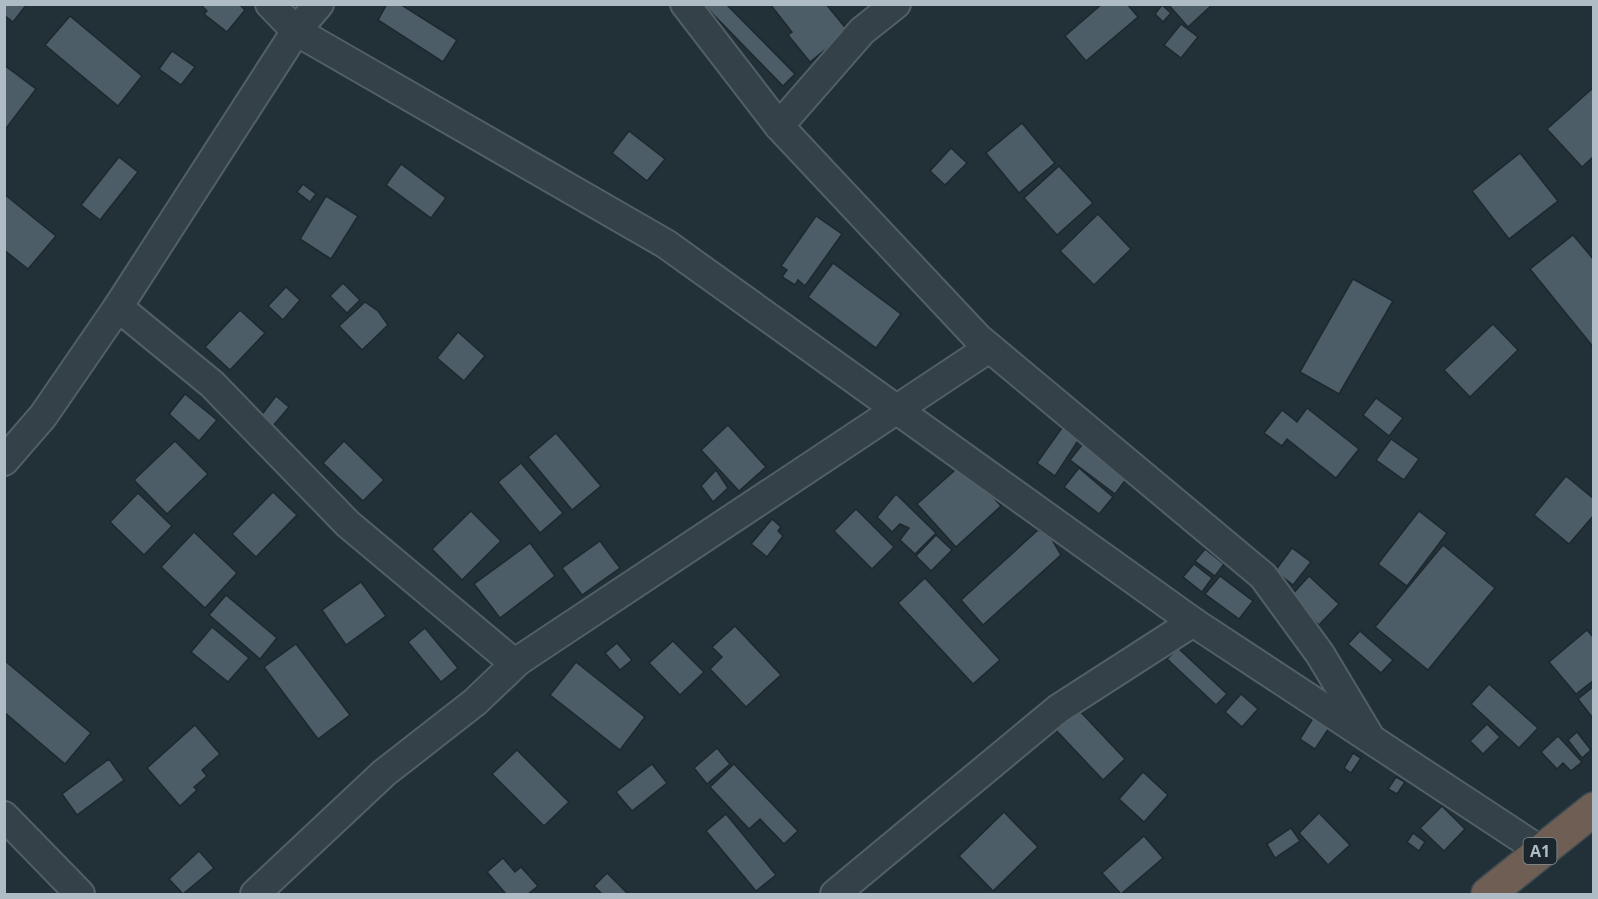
<svg xmlns="http://www.w3.org/2000/svg" width="1598" height="899" font-family="'Open Sans',sans-serif">
  <style>
    .building { fill: #4d5d67; stroke: #1d282f; stroke-width: 1.5 }
    .lines { fill: none; stroke-linecap: round; stroke-linejoin: round }
    .minor-casing { stroke: #535f66; stroke-width: 32 }
    .highway-casing { stroke: #404c53; stroke-width: 36 }
    .minor { stroke: #354148; stroke-width: 28 }
    .highway { stroke: #6e5e53; stroke-width: 33 }
    .labels { text-anchor: middle; dominant-baseline: central; stroke-width: 4.5; stroke-linejoin: round; paint-order: stroke }
    .shield { fill: #1b262d; stroke: #838f97; stroke-width: 1.5 }
    .shield-label { font-size: 16px; font-weight: bold; fill: #b0bcc5 }
  </style>
  <rect width="100%" height="100%" fill="#223038"/>
  <g class="building">
    <polygon points="4,4 27,4 13,22 4,15"/>
    <polygon points="200,4 239,4 245,10 227,32 204,14 207,11"/>
    <polygon points="387,4 400,4 457,40 443,62 378,20"/>
    <polygon points="703,4 726,4 795,74 783,86"/>
    <polygon points="770,4 826,4 848,31 810,62 788,35 792,32"/>
    <polygon points="1102,4 1127,4 1138,17 1086,61 1065,36"/>
    <polygon points="1168,4 1213,4 1188,27"/>
    <polygon points="1162,5 1171,13 1163,22 1155,14"/>
    <polygon points="70,16 142,76 118,106 45,45"/>
    <polygon points="1181,24 1198,37 1181,58 1164,45"/>
    <polygon points="172,51 195,67 181,85 159,69"/>
    <polygon points="4,65 36,89 4,131"/>
    <polygon points="1594,87 1594,156 1582,167 1547,129"/>
    <polygon points="1022,123 1055,163 1019,193 986,153"/>
    <polygon points="629,131 665,159 647,181 612,153"/>
    <polygon points="951,148 967,163 945,185 930,171"/>
    <polygon points="1520,153 1558,201 1509,239 1472,191"/>
    <polygon points="119,157 138,172 100,220 81,205"/>
    <polygon points="401,164 446,198 431,218 386,185"/>
    <polygon points="1059,166 1093,203 1057,235 1024,198"/>
    <polygon points="303,184 316,194 310,202 297,192"/>
    <polygon points="4,194 56,236 28,269 4,250"/>
    <polygon points="326,196 358,216 331,259 300,239"/>
    <polygon points="1098,214 1131,249 1094,285 1060,251"/>
    <polygon points="816,216 842,234 805,286 798,280 795,285 782,277 787,270 781,266"/>
    <polygon points="1573,235 1594,260 1594,348 1530,269"/>
    <polygon points="833,263 901,314 876,348 808,297"/>
    <polygon points="1353,279 1393,301 1339,394 1300,372"/>
    <polygon points="343,283 360,300 347,313 330,296"/>
    <polygon points="286,287 300,300 283,320 268,306"/>
    <polygon points="365,302 378,311 388,325 362,350 339,326"/>
    <polygon points="240,310 265,333 230,370 205,347"/>
    <polygon points="1493,324 1518,350 1470,397 1444,370"/>
    <polygon points="458,332 485,356 464,381 437,358"/>
    <polygon points="185,394 217,420 199,441 169,414"/>
    <polygon points="276,396 289,407 272,427 260,417"/>
    <polygon points="1376,398 1403,418 1389,436 1363,415"/>
    <polygon points="1307,408 1359,449 1336,478 1287,439 1282,446 1264,433 1282,410 1297,422"/>
    <polygon points="728,425 766,467 739,491 701,450"/>
    <polygon points="1064,425 1081,436 1055,476 1037,463"/>
    <polygon points="556,433 601,486 572,510 528,457"/>
    <polygon points="1391,439 1419,459 1404,480 1376,460"/>
    <polygon points="175,441 208,474 167,514 134,480"/>
    <polygon points="344,441 384,480 363,501 323,463"/>
    <polygon points="1085,441 1129,475 1115,494 1070,460"/>
    <polygon points="521,463 563,513 540,533 498,482"/>
    <polygon points="963,463 1001,506 956,547 917,504"/>
    <polygon points="1079,468 1113,497 1099,514 1064,487"/>
    <polygon points="716,470 728,488 713,502 701,486"/>
    <polygon points="1566,476 1594,499 1594,515 1569,544 1534,515"/>
    <polygon points="273,492 297,515 256,557 232,534"/>
    <polygon points="138,493 172,526 144,555 110,522"/>
    <polygon points="896,494 936,533 915,554 900,540 909,528 900,524 892,532 877,517"/>
    <polygon points="856,509 894,547 872,569 834,531"/>
    <polygon points="471,511 501,541 462,580 432,549"/>
    <polygon points="1419,511 1447,533 1407,586 1378,564"/>
    <polygon points="772,519 781,527 778,531 783,536 767,557 751,544"/>
    <polygon points="1038,530 1050,536 1061,555 983,625 961,600"/>
    <polygon points="194,532 237,573 205,608 161,567"/>
    <polygon points="936,535 952,550 931,571 916,556"/>
    <polygon points="600,541 620,568 582,595 562,568"/>
    <polygon points="530,543 555,576 500,618 474,584"/>
    <polygon points="1443,545 1495,588 1428,670 1375,627"/>
    <polygon points="1292,548 1311,562 1293,585 1275,571"/>
    <polygon points="1205,549 1224,564 1215,576 1195,561"/>
    <polygon points="1194,564 1212,578 1202,592 1183,577"/>
    <polygon points="1220,576 1253,601 1239,619 1205,594"/>
    <polygon points="1309,576 1339,604 1319,625 1290,597"/>
    <polygon points="925,578 1000,660 973,684 898,603"/>
    <polygon points="361,582 386,616 346,645 322,610"/>
    <polygon points="226,595 277,638 260,659 209,615"/>
    <polygon points="735,626 781,675 746,707 710,669 722,657 712,647"/>
    <polygon points="212,627 249,658 228,682 191,652"/>
    <polygon points="425,628 458,668 441,682 408,642"/>
    <polygon points="1587,630 1594,638 1594,680 1576,694 1549,662"/>
    <polygon points="1360,631 1393,660 1381,673 1348,644"/>
    <polygon points="673,641 704,672 680,695 649,663"/>
    <polygon points="617,643 632,660 620,670 605,653"/>
    <polygon points="296,644 350,715 318,739 264,667"/>
    <polygon points="1178,648 1227,694 1216,705 1167,659"/>
    <polygon points="4,660 91,733 65,764 4,712"/>
    <polygon points="576,662 645,717 620,750 550,695"/>
    <polygon points="1489,684 1538,728 1519,748 1471,704"/>
    <polygon points="1594,686 1594,716 1592,717 1578,699"/>
    <polygon points="1241,694 1258,709 1242,727 1225,712"/>
    <polygon points="1075,706 1125,759 1103,780 1053,727"/>
    <polygon points="1315,715 1331,725 1315,749 1300,739"/>
    <polygon points="1487,724 1500,737 1483,754 1470,741"/>
    <polygon points="195,725 220,754 202,770 207,776 194,787 197,790 180,806 147,768"/>
    <polygon points="1577,732 1591,750 1582,758 1568,740"/>
    <polygon points="1558,736 1582,762 1571,771 1563,763 1557,769 1541,752"/>
    <polygon points="717,748 730,764 707,784 694,768"/>
    <polygon points="517,750 569,802 544,826 492,774"/>
    <polygon points="1353,753 1361,758 1351,773 1344,768"/>
    <polygon points="109,759 124,780 77,815 62,794"/>
    <polygon points="652,764 667,783 632,811 616,792"/>
    <polygon points="734,764 798,831 784,844 760,819 749,829 710,787"/>
    <polygon points="1143,772 1168,795 1144,822 1119,799"/>
    <polygon points="1396,777 1405,782 1397,794 1388,789"/>
    <polygon points="1442,806 1465,829 1444,851 1420,828"/>
    <polygon points="1004,812 1038,847 993,891 959,856"/>
    <polygon points="1319,813 1350,845 1328,865 1299,833"/>
    <polygon points="726,814 776,875 756,891 706,831"/>
    <polygon points="1291,828 1300,841 1275,858 1267,844"/>
    <polygon points="1413,833 1425,842 1419,851 1407,842"/>
    <polygon points="1144,836 1163,858 1121,894 1102,873"/>
    <polygon points="199,851 214,868 183,894 169,879"/>
    <polygon points="503,858 515,872 521,867 538,886 528,894 506,894 487,872"/>
    <polygon points="607,873 628,894 602,894 594,886"/>
  </g>
  <g class="lines">
    <g class="minor-casing">
      <g id="minor">
        <polyline points="270,4 296,31 666,244 1193,622 1541,851"/>
        <polyline points="685,4 779,126 978,338 1263,576 1320,654 1368,734"/>
        <polyline points="779,126 862,31 896,4"/>
        <polyline points="118,307 212,384 348,524 508,658 518,661"/>
        <polyline points="4,461 43,416 118,307 296,31 319,4"/>
        <polyline points="4,816 80,894"/>
        <polyline points="255,894 384,773 475,702 518,661 989,348"/>
        <polyline points="835,894 1058,709 1193,622"/>
      </g>
    </g>
    <g class="highway-casing">
      <polyline id="highway" points="1488,894 1594,809"/>
    </g>
    <use href="#minor" class="minor"/>
    <use href="#highway" class="highway"/>
  </g>
  <g class="labels">
    <rect class="shield" x="1523.5" y="838" width="33" height="26" rx="4.5"/>
    <g class="shield-label">
      <text x="1540" y="851">A1</text>
    </g>
  </g>
  <rect width="1598" height="899" fill="none" stroke="#b0bcc5" stroke-width="12"/>
</svg>
